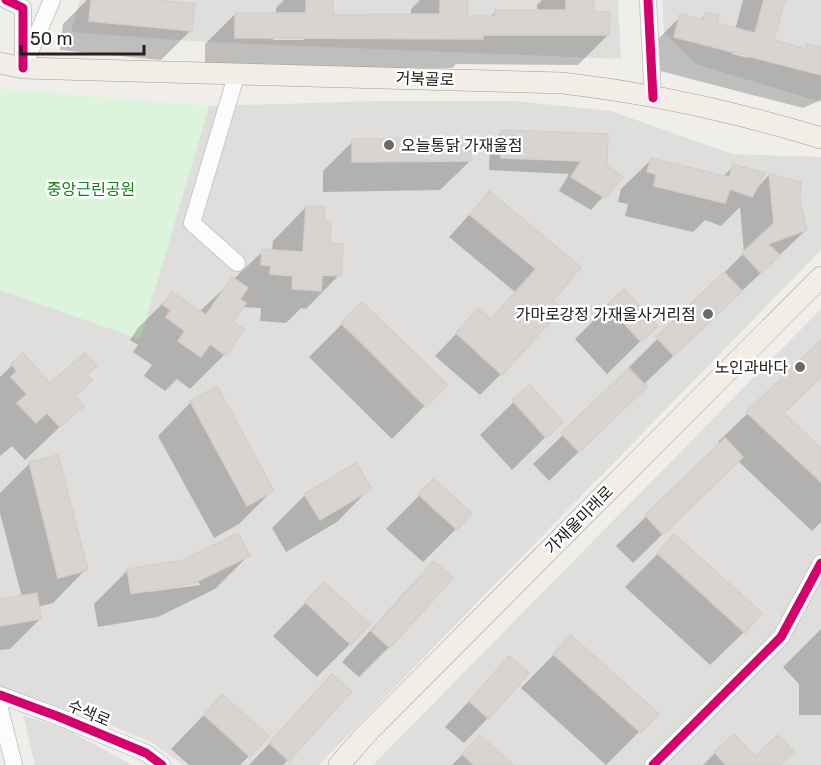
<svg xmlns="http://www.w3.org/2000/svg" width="821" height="765" font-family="Rubik,'Noto Sans KR',sans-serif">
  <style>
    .residential { fill: #dfdedc }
    .park { fill: #dbf4db }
    .shadow { fill: #0003; fill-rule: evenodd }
    .building { fill: #d7d4d2; stroke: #d3d0cc; stroke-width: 1.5 }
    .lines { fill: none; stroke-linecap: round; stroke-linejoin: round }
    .minor-casing { stroke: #c9c8c7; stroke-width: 18 }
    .major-casing { stroke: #a79d87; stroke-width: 22 }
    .minor { stroke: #fdfcfc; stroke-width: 16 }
    .major { stroke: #f2ede7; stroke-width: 21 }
    .cycleway-casing { stroke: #fff; stroke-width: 13 }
    .cycleway { stroke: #d6006c; stroke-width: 9 }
    .poi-dot { fill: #6a6968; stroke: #fff; stroke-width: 2 }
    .labels { text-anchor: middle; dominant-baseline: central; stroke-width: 5; stroke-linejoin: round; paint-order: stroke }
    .street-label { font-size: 16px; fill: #222; stroke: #fff }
    .poi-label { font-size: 16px; fill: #222; stroke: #fff; text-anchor: end }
    .park-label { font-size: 16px; fill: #0e811b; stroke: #fff }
  </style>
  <rect width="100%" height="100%" fill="#f0eeeb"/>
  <g class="residential">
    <polygon points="80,0 618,0 621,59 206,42 71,32"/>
    <polygon points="662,0 821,0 821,102 696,64 664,33"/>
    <polygon points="378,101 515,101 611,111 732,154 821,157 821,250 319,765 183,765 151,742 102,722 0,686 0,290 140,339 209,106"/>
    <polygon points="821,309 821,765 373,765"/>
    <polygon points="23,715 68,730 132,765 35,765"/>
  </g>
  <polygon class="park" points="0,89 209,106 140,339 0,290"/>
  <g class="shadow">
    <polygon points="87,0 153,0 191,30 161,60 60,50 63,24"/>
    <path d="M284 0H332V16H411V9L420 0H466V17H490L496 11H537V5L542 0H592V13L608 35 578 65 456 64 452 68 205 67V44L235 14H276V8ZM273 37H304V40H273Z"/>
    <path d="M743 0H783L772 41 803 50 807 46 821 49V100L803 108 645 67 651 46 681 16 699 21 706 13 715 24 735 30ZM735 51 749 55V58L732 54Z"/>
    <polygon points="503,131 605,167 620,178 591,210 559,191 569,174 489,170 490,144"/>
    <polygon points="353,141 470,161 440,190 323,192 323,171"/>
    <polygon points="651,160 722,177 734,166 756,189 769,175 798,202 806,230 643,385 615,416 549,481 533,464 630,370 628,368 744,253 740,207 721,226 705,220 693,232 625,216 628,204 618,202 621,189"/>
    <polygon points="489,193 579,268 551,301 501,374 480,395 435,356 479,310 490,320 515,292 449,237"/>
    <polygon points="306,207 322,222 339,275 306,309 301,308 286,323 260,321 261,308 242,307 231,322 224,355 190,389 177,379 165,391 144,376 152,365 133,352 138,345 130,340 138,328 172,294 199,312 263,251 272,251 273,241"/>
    <polygon points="362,304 445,385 392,439 309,357"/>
    <polygon points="608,306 656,326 607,374 575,339"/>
    <polygon points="821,342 821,376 782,414 821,450 821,522 812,531 738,461 633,563 616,546 720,444 718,442 748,413"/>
    <polygon points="12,365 50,385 86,376 90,381 74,397 82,406 25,460 12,446 0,456 0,377"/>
    <polygon points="529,387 561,422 512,470 480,435"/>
    <polygon points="191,402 272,491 239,524 214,538 158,436"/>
    <polygon points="57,457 86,569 53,603 38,607 40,619 10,649 0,650 0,601 22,597 0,513 0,493 29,464"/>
    <polygon points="434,481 456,529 423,562 386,529"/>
    <polygon points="370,488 337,522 286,552 272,528 305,495"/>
    <polygon points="675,536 744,632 710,665 625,587"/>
    <path d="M248 556 215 589 158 617 98 627 94 604 128 570ZM199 582 200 585 149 592 155 589Z"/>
    <polygon points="434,563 389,647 359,677 342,662 404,593"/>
    <polygon points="324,584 350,644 317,677 273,636"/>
    <polygon points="821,629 821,715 799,715 799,684 783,667"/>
    <polygon points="571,637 657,714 606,765 521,688"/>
    <polygon points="509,658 488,718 464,743 445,727"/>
    <polygon points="333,676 288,760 283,765 249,765"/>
    <polygon points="222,696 249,756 240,765 189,765 171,749"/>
    <polygon points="480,737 511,765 452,765"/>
    <polygon points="715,753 755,759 779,765 703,765"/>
  </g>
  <g class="building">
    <polygon points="91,0 157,0 195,4 192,31 89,21"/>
    <polygon points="306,0 333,0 333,15 369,15 369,14 440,14 440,0 468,0 467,16 495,16 495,10 566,10 566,0 594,0 594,12 610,12 609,35 483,35 483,39 235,38 235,13 306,13"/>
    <polygon points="764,0 785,0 774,40 806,49 807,44 821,47 821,75 674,37 680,14 703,20 706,12 719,15 717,23 755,33"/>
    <polygon points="502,130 608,134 607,166 623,177 605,198 571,177 581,161 501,158"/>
    <polygon points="471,138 471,161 352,162 352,139"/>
    <polygon points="651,158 729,177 733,164 765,173 752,197 730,189 725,203 654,186 656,174 647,172"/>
    <polygon points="769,174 801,182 800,202 807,230 768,244 780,255 761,273 742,253 774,223"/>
    <polygon points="489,191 581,267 553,301 562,309 502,375 456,333 478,308 491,319 536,269 470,215"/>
    <polygon points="306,206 325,207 324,220 331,221 330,243 343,244 341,276 322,275 321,291 292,289 293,276 270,274 271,266 261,265 262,249 303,252"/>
    <polygon points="724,272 742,291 674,356 656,337"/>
    <polygon points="232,277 248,288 240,299 246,303 233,322 244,329 226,356 210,344 201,357 178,341 185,331 166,317 171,310 163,305 172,292 206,315"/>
    <polygon points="624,289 658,326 641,342 607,305"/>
    <polygon points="362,302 448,385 426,407 341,323"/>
    <polygon points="821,340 821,377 784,413 821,448 821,482 746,412"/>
    <polygon points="23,353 50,383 85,353 97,366 87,375 92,381 75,396 84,406 60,427 47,413 36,423 17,403 27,394 11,377 17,371 11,364"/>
    <polygon points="629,368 647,387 579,452 561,433"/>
    <polygon points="530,385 563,422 546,438 512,400"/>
    <polygon points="217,386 274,491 247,506 190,401"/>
    <polygon points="725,438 743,457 663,535 645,515"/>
    <polygon points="58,455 88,570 58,578 29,462"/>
    <polygon points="356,463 372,489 320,520 304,494"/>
    <polygon points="434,479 472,513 457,530 418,494"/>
    <polygon points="238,533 250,556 192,584 131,594 127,569 183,560"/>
    <polygon points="674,534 762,613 745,633 657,553"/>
    <polygon points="434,561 453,578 390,648 371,631"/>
    <polygon points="324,582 370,624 351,645 305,602"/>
    <polygon points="37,593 41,619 0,626 0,599"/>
    <polygon points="571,635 659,714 641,733 553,654"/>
    <polygon points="509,656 529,673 489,719 469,701"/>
    <polygon points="332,674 352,691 289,761 269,743"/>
    <polygon points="222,694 269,736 250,757 204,715"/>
    <polygon points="734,734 755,756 778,735 794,752 780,765 726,765 714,752"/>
    <polygon points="480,735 513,765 474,765 462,754"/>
  </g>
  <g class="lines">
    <g class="minor-casing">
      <g id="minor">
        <polyline points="6,0 23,8 23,68"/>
        <polyline points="648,0 653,98"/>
        <polyline points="26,61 52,0"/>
        <polyline points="237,263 192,223 237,73"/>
        <polyline points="0,695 57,716 146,753 162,765"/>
        <polyline points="0,709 14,765"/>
        <polyline points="653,765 781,637 821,563"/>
      </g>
    </g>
    <g class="major-casing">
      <g id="major">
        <path d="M0 63 23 68 562 83C649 93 737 112 821 138"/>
        <polyline points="339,765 366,734 821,277"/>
      </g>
    </g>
    <use href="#minor" class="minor"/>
    <use href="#major" class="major"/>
    <g class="cycleway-casing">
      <g id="cycleway">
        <polyline points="6,0 23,8 23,68"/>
        <polyline points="648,0 653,98"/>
        <polyline points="0,695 57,716 146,753 162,765"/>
        <polyline points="653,765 781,637 821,563"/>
      </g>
    </g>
    <use href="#cycleway" class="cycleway"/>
  </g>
  <g class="poi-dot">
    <circle cx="389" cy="145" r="6"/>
    <circle cx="708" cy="314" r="6"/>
    <circle cx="800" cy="367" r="6"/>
  </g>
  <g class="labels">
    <g class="street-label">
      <text transform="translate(425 79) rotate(2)">거북골로</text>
      <text transform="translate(579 520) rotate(-45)">가재울미래로</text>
      <text transform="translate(89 713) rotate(23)">수색로</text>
    </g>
    <g class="poi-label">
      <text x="401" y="145" text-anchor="start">오늘통닭 가재울점</text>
      <text x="696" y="314">가마로강정 가재울사거리점</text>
      <text x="788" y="367">노인과바다</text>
    </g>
    <g class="park-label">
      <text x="91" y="189">중앙근린공원</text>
    </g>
  </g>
  <path d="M21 45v9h123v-9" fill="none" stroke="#222222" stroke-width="3"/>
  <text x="30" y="45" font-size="18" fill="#222222" stroke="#ffffff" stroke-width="4.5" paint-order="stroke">50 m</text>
</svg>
